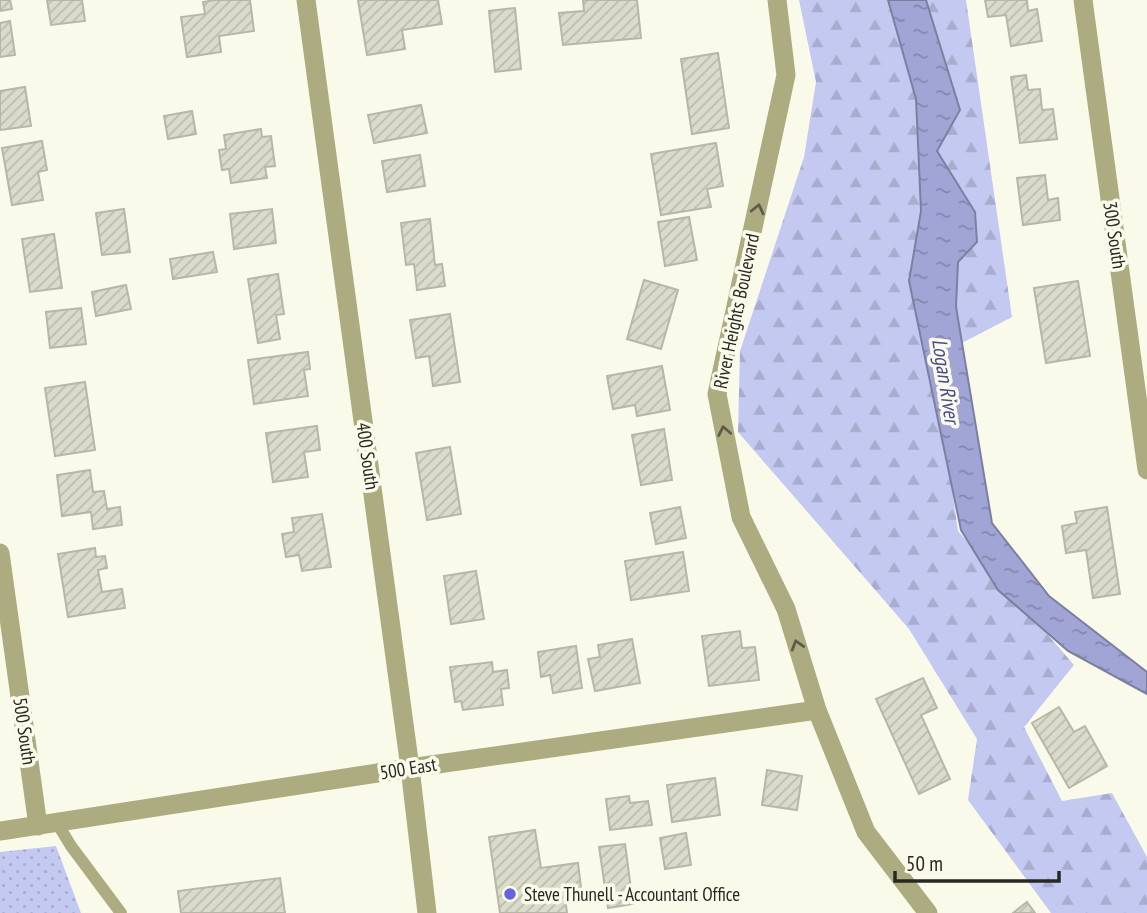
<svg xmlns="http://www.w3.org/2000/svg" width="1147" height="913" font-family="'PT Sans Narrow',sans-serif">
  <style>
    .green { fill: url(#green-dots) }
    .forest { fill: url(#forest-firs) }
    .water { fill: url(#water-ripples); stroke: #7c80a0; stroke-width: 2 }
    .building { fill: url(#building-hatch); stroke: #b7b7a7; stroke-width: 2 }
    .lines { fill: none; stroke-linecap: round; stroke-linejoin: round }
    .service { stroke: #adab80; stroke-width: 12 }
    .minor { stroke: #adab80; stroke-width: 19 }
    .oneway { stroke: #5d5c48 }
    .poi-dot { fill: #6564dd; stroke: #fafaea; stroke-width: 2.5 }
    .labels { text-anchor: middle; dominant-baseline: central; stroke-width: 7; stroke-linejoin: round; paint-order: stroke }
    .street-label { font-size: 19px; fill: #282822; stroke: #fafaea }
    .poi-label { font-size: 19px; fill: #282822; stroke: #fafaea; text-anchor: start }
    .water-label { font-size: 21px; font-style: italic; fill: #4a4d8b; stroke: #fafaea }
  </style>
  <defs>
    <pattern id="green-dots" width="8" height="8" patternUnits="userSpaceOnUse" patternTransform="scale(1.75)"><rect width="8" height="8" fill="#c4c9f2"/><path d="M2 2h.1M6 6h.1" fill="none" stroke="#a8adcf" stroke-width="1.8" stroke-linecap="round"/></pattern>
    <pattern id="forest-firs" width="22" height="20" patternUnits="userSpaceOnUse" patternTransform="scale(1.75)"><rect width="22" height="20" fill="#c4c9f2"/><path d="M5 1l3.5 6h-7zM16 11l3.5 6h-7z" fill="#a8adcf"/></pattern>
    <pattern id="water-ripples" width="26" height="14" patternUnits="userSpaceOnUse" patternTransform="scale(1.75)"><rect width="26" height="14" fill="#a0a5d6"/><path d="M2 4q2-2 4 0t4 0M15 11q2-2 4 0t4 0" fill="none" stroke="#8286ad"/></pattern>
    <pattern id="building-hatch" width="6" height="6" patternUnits="userSpaceOnUse" patternTransform="scale(1.75)"><rect width="6" height="6" fill="#dbdbcb"/><path d="M-1 1l2-2M0 6l6-6M5 7l2-2" fill="none" stroke="#bcbcae"/></pattern>
  </defs>
  <rect width="100%" height="100%" fill="#fafaea"/>
  <polygon class="green" points="56,846 81,913 0,913 0,852"/>
  <polygon class="forest" points="799,0 966,0 1012,317 933,358 958,531 1074,665 1024,727 1062,801 1112,793 1147,857 1147,913 1051,913 968,800 977,739 909,629 738,432 740,351 804,157 816,82"/>
  <polygon class="water" points="888,0 926,0 960,110 937,151 975,212 977,242 958,262 956,307 992,523 1049,596 1147,672 1147,694 1068,651 998,590 961,530 909,281 921,211 916,99"/>
  <g class="building">
    <polygon points="0,0 10,0 12,9 0,11"/>
    <polygon points="47,0 82,0 85,21 51,25"/>
    <polygon points="215,0 250,0 254,31 219,36 221,52 187,57 181,17 205,14 203,2"/>
    <polygon points="358,0 438,0 442,24 402,30 405,49 367,55"/>
    <polygon points="583,0 637,0 641,38 563,45 559,13 584,11"/>
    <polygon points="985,0 1027,0 1028,11 1037,9 1042,41 1011,46 1006,15 988,17"/>
    <polygon points="515,8 521,69 495,72 489,11"/>
    <polygon points="10,21 15,55 0,57 0,23"/>
    <polygon points="718,53 729,128 692,134 681,59"/>
    <polygon points="1026,75 1028,90 1040,89 1042,110 1053,109 1057,139 1020,143 1011,77"/>
    <polygon points="25,87 31,126 0,130 0,91"/>
    <polygon points="421,105 427,133 374,143 368,115"/>
    <polygon points="192,111 196,134 168,139 164,116"/>
    <polygon points="261,129 262,137 271,136 275,166 265,167 267,178 231,183 229,169 222,170 219,150 226,149 224,135"/>
    <polygon points="42,141 47,170 38,172 43,200 12,205 2,148"/>
    <polygon points="716,143 723,186 707,189 711,207 661,215 651,154"/>
    <polygon points="420,155 425,186 387,192 382,161"/>
    <polygon points="1045,175 1048,200 1058,198 1060,220 1023,225 1017,178"/>
    <polygon points="124,209 130,252 102,255 96,213"/>
    <polygon points="272,209 276,243 234,249 230,214"/>
    <polygon points="689,217 697,260 665,266 658,222"/>
    <polygon points="430,219 435,265 442,264 445,286 417,290 414,264 406,265 401,223"/>
    <polygon points="54,234 62,288 30,292 22,239"/>
    <polygon points="213,252 217,272 173,279 170,259"/>
    <polygon points="278,274 284,314 276,315 280,339 258,343 248,279"/>
    <polygon points="644,280 678,290 661,349 627,339"/>
    <polygon points="1078,281 1090,356 1046,363 1034,288"/>
    <polygon points="126,285 131,309 96,316 92,292"/>
    <polygon points="81,308 86,344 50,348 46,312"/>
    <polygon points="450,314 460,382 433,386 429,356 416,358 410,320"/>
    <polygon points="308,352 310,369 304,370 308,396 254,404 248,360"/>
    <polygon points="662,366 670,410 637,416 635,405 613,409 607,376"/>
    <polygon points="85,382 95,450 55,456 45,388"/>
    <polygon points="317,426 320,450 304,452 308,477 273,482 266,433"/>
    <polygon points="664,429 672,480 641,485 632,435"/>
    <polygon points="450,447 461,514 427,520 416,453"/>
    <polygon points="90,470 93,492 104,491 107,509 120,507 122,525 93,529 91,512 62,516 57,475"/>
    <polygon points="680,507 686,538 656,544 650,513"/>
    <polygon points="1107,507 1120,594 1093,598 1086,550 1066,553 1062,526 1077,523 1075,512"/>
    <polygon points="322,514 331,567 302,571 299,555 286,557 282,534 294,532 292,518"/>
    <polygon points="95,548 96,557 105,556 107,568 98,570 102,592 122,589 125,608 68,617 58,554"/>
    <polygon points="683,552 689,591 631,600 625,561"/>
    <polygon points="476,571 484,619 451,624 444,576"/>
    <polygon points="740,631 742,648 755,647 759,680 709,686 702,636"/>
    <polygon points="632,639 640,683 595,691 588,659 600,657 598,645"/>
    <polygon points="576,646 582,688 553,693 550,675 541,677 538,652"/>
    <polygon points="492,662 493,672 507,670 509,688 501,689 503,705 463,710 461,701 455,702 450,667"/>
    <polygon points="923,678 937,708 921,715 950,779 919,794 876,699"/>
    <polygon points="1059,707 1074,732 1085,726 1107,766 1069,788 1032,723"/>
    <polygon points="767,770 802,776 797,810 762,805"/>
    <polygon points="715,778 720,815 672,822 667,785"/>
    <polygon points="629,796 630,803 648,801 652,825 610,830 606,799"/>
    <polygon points="535,830 541,868 578,863 581,888 564,891 567,913 500,913 489,837"/>
    <polygon points="686,833 691,865 665,869 660,838"/>
    <polygon points="625,844 633,904 608,908 599,847"/>
    <polygon points="280,878 285,913 181,913 178,891"/>
    <polygon points="1027,902 1035,913 1013,913"/>
  </g>
  <g class="lines">
    <polyline class="service" points="57,823 71,846 121,913"/>
    <g class="minor">
      <polyline points="306,0 410,768 427,913"/>
      <polyline points="777,0 786,75 717,394 741,517 786,609 817,710 866,832 928,913"/>
      <polyline points="1083,0 1147,470"/>
      <polyline points="0,553 38,826"/>
      <polyline points="0,831 410,768 817,710"/>
    </g>
  </g>
  <defs><path id="oneway-chevron" d="M-2-3.5L2.5 0L-2 3.5" fill="none" stroke-width="1.6" stroke-linecap="round" stroke-linejoin="round" transform="scale(1.75)"/></defs>
  <g class="oneway">
    <use href="#oneway-chevron" transform="translate(758 209) rotate(-77)"/>
    <use href="#oneway-chevron" transform="translate(724 431) rotate(-101)"/>
    <use href="#oneway-chevron" transform="translate(797 645) rotate(-107)"/>
  </g>
  <circle class="poi-dot" cx="510" cy="894" r="7"/>
  <g class="labels">
    <g class="street-label">
      <text transform="translate(1115 235) rotate(82)">300 South</text>
      <text transform="translate(736 311) rotate(-78)">River Heights Boulevard</text>
      <text transform="translate(368 456) rotate(82)">400 South</text>
      <text transform="translate(25 731) rotate(82)">500 South</text>
      <text transform="translate(408 768) rotate(-9)">500 East</text>
    </g>
    <g class="poi-label">
      <text x="524" y="894">Steve Thunell - Accountant Office</text>
    </g>
    <g class="water-label">
      <text transform="translate(946 381) rotate(81)">Logan River</text>
    </g>
  </g>
  <path d="M895 871v10h164v-10" fill="none" stroke="#282822" stroke-width="3.5"/>
  <text x="906" y="871" font-size="21" fill="#282822" stroke="#fafaea" stroke-width="5" paint-order="stroke">50 m</text>
</svg>
